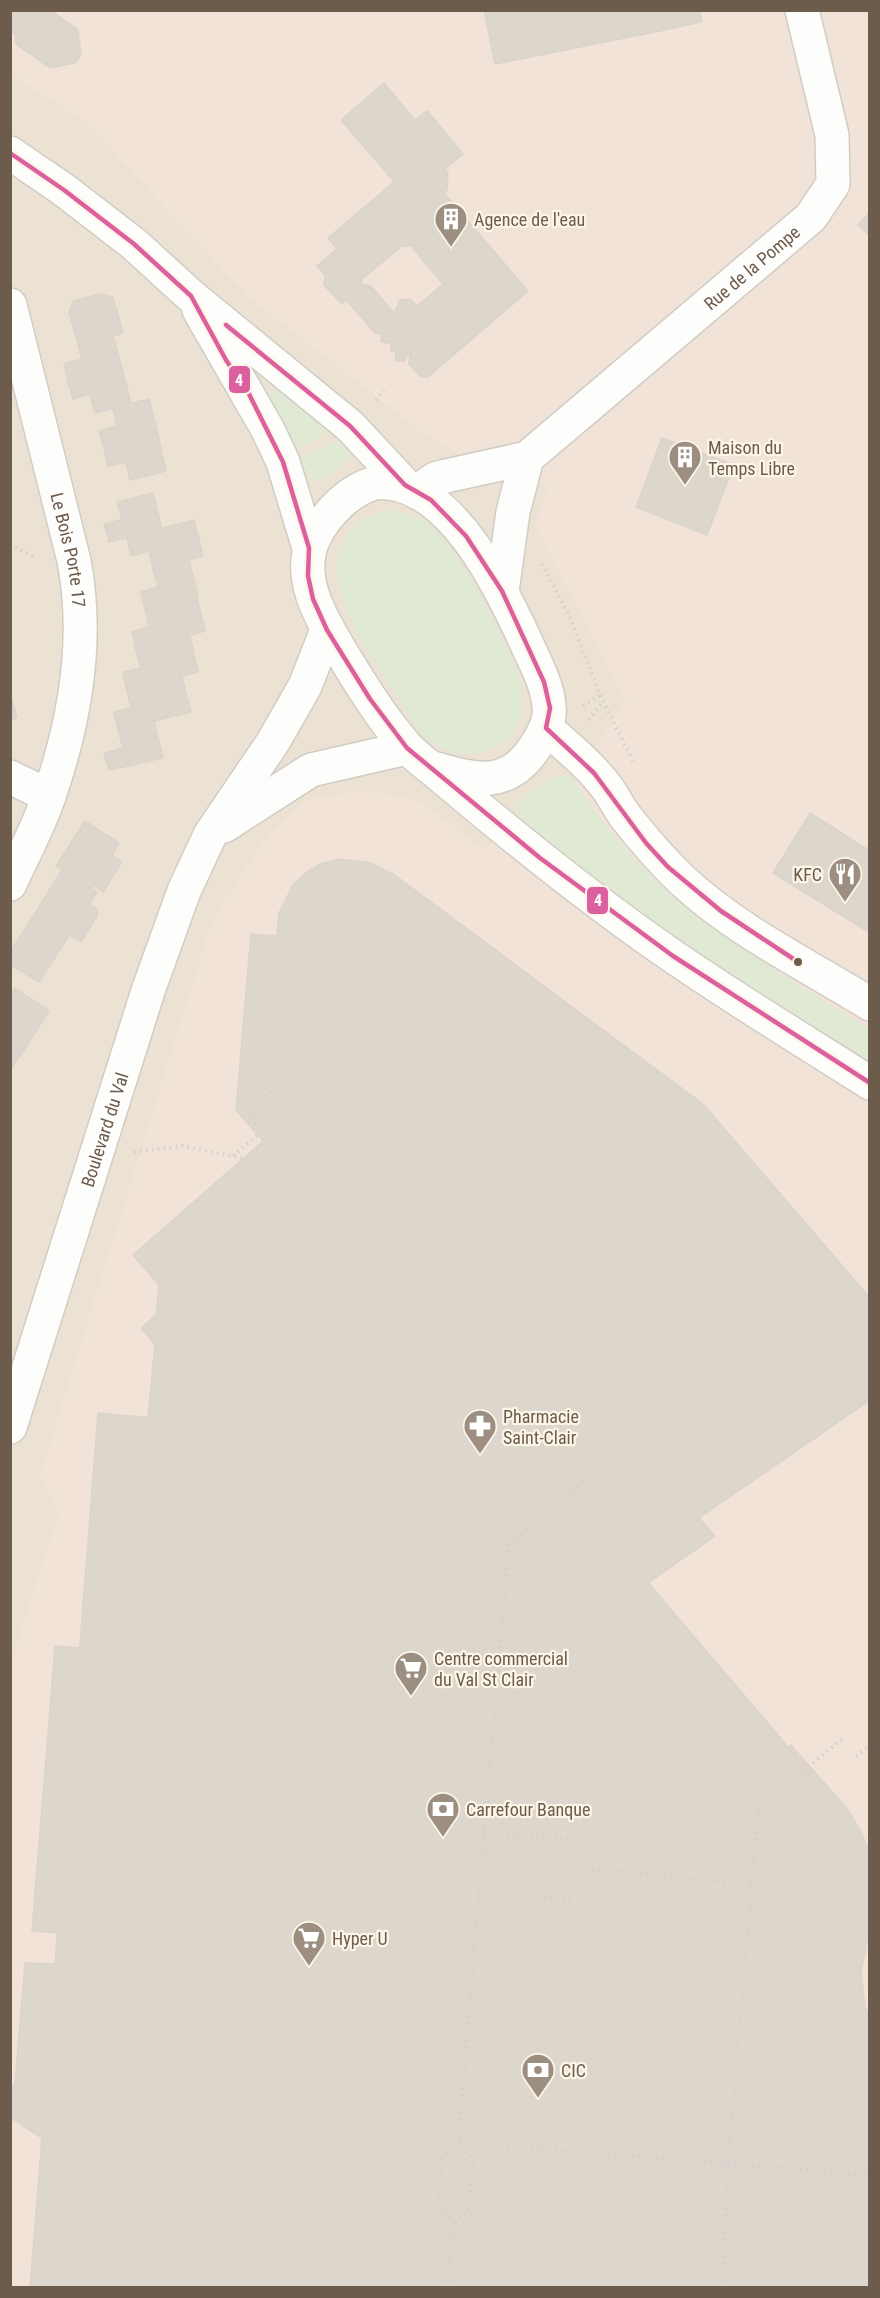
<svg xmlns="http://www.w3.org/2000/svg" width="880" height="2298" font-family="'Roboto Condensed',sans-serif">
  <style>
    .residential { fill: #ebe2d4 }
    .commercial { fill: #f1e3d8 }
    .green { fill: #dfe9d3 }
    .building { fill: #ddd6cd; stroke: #dcd4ca; stroke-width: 1.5; fill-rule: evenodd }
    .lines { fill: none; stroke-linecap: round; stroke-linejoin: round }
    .street-casing { stroke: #d1ccc5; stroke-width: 36 }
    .secondary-casing { stroke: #d2ccc4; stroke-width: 36 }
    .path { stroke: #d5d0c9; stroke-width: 4; stroke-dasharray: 1.5 4.5; stroke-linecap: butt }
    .street { stroke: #fdfdfb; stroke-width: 33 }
    .secondary { stroke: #fdfdfb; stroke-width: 33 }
    .bus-1-casing { stroke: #fcf6e8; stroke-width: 9 }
    .bus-1 { stroke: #dc5f9f; stroke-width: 4.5 }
    .bus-dot { fill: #6d5b4c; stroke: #fcf6e8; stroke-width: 2 }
    .labels { text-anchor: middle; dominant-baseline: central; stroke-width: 4.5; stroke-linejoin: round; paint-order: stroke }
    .poi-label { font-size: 18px; fill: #6d5b4c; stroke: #fcf6e8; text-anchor: start }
    .street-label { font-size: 18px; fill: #6d5b4c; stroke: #fcf6e8 }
    .line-badge { stroke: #fcf6e8; stroke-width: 2 }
    .badge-label { font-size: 16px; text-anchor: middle; font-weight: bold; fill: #fff }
  </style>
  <rect width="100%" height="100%" fill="#f4f0e7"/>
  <polygon class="residential" points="11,74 86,121 248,296 423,432 460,455 511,449 548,488 536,526 626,703 574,781 526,828 482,849 418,801 268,835 212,923 41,1474 59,1515 11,1664"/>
  <polygon class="commercial" points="11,11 869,11 869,2287 11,2288 11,1664 59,1515 41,1474 212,923 268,835 306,800 365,790 418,801 482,849 526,828 574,781 626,703 536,526 548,488 511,449 460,455 423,432 248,296 86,121 11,74"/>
  <g class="green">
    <polygon points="278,389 286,391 329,432 295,450 268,403 268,396"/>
    <path d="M338 441C345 446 352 449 350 459L318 481 310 479 300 459Z"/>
    <path d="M388 510C404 513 422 516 434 528 463 559 529 669 522 711 519 729 501 748 483 752 461 758 440 750 423 737L361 642 345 606 338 581 337 558 350 530 359 520Z"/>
    <path d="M559 775 570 776 604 824 636 860 673 897 697 916 769 966 869 1029V1061L775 1004 598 884 520 820 515 808C523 796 546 784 559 775Z"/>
  </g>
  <g class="building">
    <polygon points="10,10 50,10 78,30 81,55 75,63 50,68 16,44 15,33 10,33"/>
    <polygon points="484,10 635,10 640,35 495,64"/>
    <polygon points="635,10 700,10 702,22 640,35"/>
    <polygon points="384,83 415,120 427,111 434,119 380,165 341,120"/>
    <path d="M434 119 463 154 445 169 448 172 447 190 444 193 528 291 428 377 420 376 409 364 410 352 406 357 405 361H396L395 351 391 352V343L381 342 382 334 375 333 346 300 342 304 324 285 325 275 317 266 337 249 328 238 394 182 380 165ZM402 246H411L443 284 416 307 415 304 410 299 400 300 394 313 371 286 362 285V279Z"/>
    <polygon points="870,212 870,236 858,225"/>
    <polygon points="100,294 113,297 123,333 113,336 122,368 68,381 64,364 82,359 69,312 73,301"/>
    <polygon points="122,368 131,404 95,413 90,394 73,399 68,381"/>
    <polygon points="149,399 158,435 104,448 99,431 117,426 113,408"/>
    <polygon points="158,435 166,471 130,480 126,462 108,466 104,448"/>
    <polygon points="662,438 734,465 707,535 636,507"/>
    <polygon points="153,493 162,529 109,542 104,524 122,520 117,502"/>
    <polygon points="194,520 203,556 153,569 149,551 131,556 127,537"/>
    <polygon points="189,560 198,596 145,609 141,592 158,587 153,569"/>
    <polygon points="197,598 205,631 136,650 132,632 149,627 145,609"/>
    <polygon points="190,636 198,672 127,690 123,672 141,668 136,650"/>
    <polygon points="182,677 191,712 118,730 114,712 131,708 127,690"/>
    <polygon points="10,694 17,718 10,720"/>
    <polygon points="154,721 163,758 109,770 104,753 123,748 118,730"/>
    <polygon points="810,813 870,851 870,933 773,873"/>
    <polygon points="85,821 119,843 112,855 122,862 103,892 93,885 91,888 56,866"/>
    <polygon points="341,859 371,863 393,874 703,1104 870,1298 870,1400 699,1518 715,1536 648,1583 591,1515 593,1513 590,1508 586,1511 553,1473 557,1470 270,1135 263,1141 236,1110 251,934 277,936 279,913 293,885 308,871 321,864"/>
    <polygon points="62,870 97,892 89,904 98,910 97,916 81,942 69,935 68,937 34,915"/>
    <polygon points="34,915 68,937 39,982 10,964 10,952"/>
    <polygon points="15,988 49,1011 20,1056 10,1049 10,995"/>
    <polygon points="10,1049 20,1056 10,1070"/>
    <polygon points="334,1105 354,1130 312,1164 292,1139"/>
    <polygon points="270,1135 557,1470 553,1473 586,1511 590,1508 593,1513 591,1515 611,1539 789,1748 791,1745 794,1749 791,1751 806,1770 824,1790 828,1787 846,1807 861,1832 870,1853 870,1923 861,1973 865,2006 870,2020 870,2288 30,2288 42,2138 10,2117 10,2091 15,2084 25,1963 55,1964 98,1413 164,1419 161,1453 203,1456 207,1405 141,1328 156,1315 159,1285 133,1255"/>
    <polygon points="155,1344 207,1405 203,1456 161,1453 164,1419 148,1417"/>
    <polygon points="611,1539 627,1558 575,1604 524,1601 526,1579 566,1580"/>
    <polygon points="55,1646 80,1648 58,1933 32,1931"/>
    <polygon points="794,1749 828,1787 824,1790 791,1751"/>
  </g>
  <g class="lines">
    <g class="street-casing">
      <g id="street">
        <polyline points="10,153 64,190 134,244 191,296 350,426 405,485"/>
        <path id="s1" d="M10 305 74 561C89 639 75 721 49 796 39 826 23 855 10 884"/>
        <polyline points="199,310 268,430 283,462 309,548"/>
        <path id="s2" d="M416 492 435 479 446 476 527 458 811 217 833 184 832 135 802 10"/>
        <polyline points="502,591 513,512 527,458"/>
        <polyline points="10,777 49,796"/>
      </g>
    </g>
    <g class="secondary-casing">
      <g id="secondary">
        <path d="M546 728C568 747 591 766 608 789 614 798 619 808 625 816 643 839 662 861 683 881 737 931 807 965 870 1004"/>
        <path d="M430 767C475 780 508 791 537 744 544 732 551 720 549 706 547 683 535 663 526 642 501 588 455 491 389 483 385 483 379 482 375 483 349 490 327 513 315 536 295 574 320 617 340 650 360 683 380 716 406 746 416 757 430 767 442 777 461 793 480 809 500 825 556 871 614 916 674 957 738 1001 804 1041 870 1083"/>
        <polyline points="224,826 311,770 407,748"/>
        <path id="s3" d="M10 1427 148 991 184 891 210 835 273 742 305 686 327 630"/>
      </g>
    </g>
    <g class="path">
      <polyline points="376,400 384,390"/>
      <polyline points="10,545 37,558"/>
      <polyline points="542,564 569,615 600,695 633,761"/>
      <polyline points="583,706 600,695"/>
      <polyline points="589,720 603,702"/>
      <polyline points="134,1152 183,1146 243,1158"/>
      <polyline points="233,1156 262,1131 249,1114 284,1078"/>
      <polyline points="856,1756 870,1746"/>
      <polyline points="483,1832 574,1839 593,1869 751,1885"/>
      <polyline points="479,1894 569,1899 593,1869"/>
      <polyline points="455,2223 438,2203 441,2158 458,2142 870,2175"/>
      <polyline points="447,2288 455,2223 468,2209 473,2159 458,2142 509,1544 606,1463"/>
      <polyline points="722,2288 728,2165 758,1809 842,1739"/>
    </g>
    <use href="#street" class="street"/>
    <use href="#secondary" class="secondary"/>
    <g class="bus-1-casing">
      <g id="bus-1">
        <polyline points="10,153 64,190 134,244 191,296 226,360 249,394 283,462 309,548 308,576 313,599 327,630 370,699 407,748 540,858 673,956 870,1083"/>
        <polyline points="226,325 350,426 405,485 431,500 466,536 502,591 544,682 550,708 546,728 594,773 646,843 668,867 721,911 798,962"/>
      </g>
    </g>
    <use href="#bus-1" class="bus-1"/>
  </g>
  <defs>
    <g id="building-pin" transform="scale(1.725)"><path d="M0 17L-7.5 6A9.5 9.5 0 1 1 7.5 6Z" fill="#9c8f82" stroke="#fcf6e8"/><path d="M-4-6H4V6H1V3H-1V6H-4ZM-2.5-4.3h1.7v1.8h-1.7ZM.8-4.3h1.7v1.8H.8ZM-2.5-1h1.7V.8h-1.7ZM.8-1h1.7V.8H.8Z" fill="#fff"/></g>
    <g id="restaurant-pin" transform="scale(1.725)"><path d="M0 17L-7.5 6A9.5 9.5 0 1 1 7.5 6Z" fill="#9c8f82" stroke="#fcf6e8"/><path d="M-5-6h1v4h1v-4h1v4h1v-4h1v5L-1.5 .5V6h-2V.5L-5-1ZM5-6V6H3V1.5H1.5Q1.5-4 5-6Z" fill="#fff"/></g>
    <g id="pharmacy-pin" transform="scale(1.725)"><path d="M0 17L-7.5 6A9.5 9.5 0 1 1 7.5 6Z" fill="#9c8f82" stroke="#fcf6e8"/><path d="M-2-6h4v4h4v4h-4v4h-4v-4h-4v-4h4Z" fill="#fff"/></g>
    <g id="supermarket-pin" transform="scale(1.725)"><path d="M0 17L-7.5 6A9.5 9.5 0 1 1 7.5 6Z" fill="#9c8f82" stroke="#fcf6e8"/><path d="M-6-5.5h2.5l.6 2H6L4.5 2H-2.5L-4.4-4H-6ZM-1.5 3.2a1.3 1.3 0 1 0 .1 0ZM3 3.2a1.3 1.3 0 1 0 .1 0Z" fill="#fff"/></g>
    <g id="bank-pin" transform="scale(1.725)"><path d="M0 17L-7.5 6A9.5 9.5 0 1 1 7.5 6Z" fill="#9c8f82" stroke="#fcf6e8"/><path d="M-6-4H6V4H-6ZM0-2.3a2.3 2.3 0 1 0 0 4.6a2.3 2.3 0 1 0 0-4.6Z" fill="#fff"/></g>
  </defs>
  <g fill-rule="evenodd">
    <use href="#building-pin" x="451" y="219"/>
    <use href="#building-pin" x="685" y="457"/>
    <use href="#restaurant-pin" x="845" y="874"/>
    <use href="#pharmacy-pin" x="480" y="1426"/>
    <use href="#supermarket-pin" x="411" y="1668"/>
    <use href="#bank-pin" x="443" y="1809"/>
    <use href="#supermarket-pin" x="309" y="1938"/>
    <use href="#bank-pin" x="538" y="2070"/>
  </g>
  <circle class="bus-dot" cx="798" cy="962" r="5"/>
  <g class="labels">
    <g class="poi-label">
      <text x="474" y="219">Agence de l'eau</text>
      <text x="708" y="447">Maison du<tspan x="708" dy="21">Temps Libre</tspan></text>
      <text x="822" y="874" text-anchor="end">KFC</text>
      <text x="503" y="1416">Pharmacie<tspan x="503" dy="21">Saint-Clair</tspan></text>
      <text x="434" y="1658">Centre commercial<tspan x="434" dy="21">du Val St Clair</tspan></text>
      <text x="466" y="1809">Carrefour Banque</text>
      <text x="332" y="1938">Hyper U</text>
      <text x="561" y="2070">CIC</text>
    </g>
    <g class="street-label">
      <text stroke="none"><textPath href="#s2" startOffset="412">Rue de la Pompe</textPath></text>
      <text stroke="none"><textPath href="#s1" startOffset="252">Le Bois Porte 17</textPath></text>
      <text stroke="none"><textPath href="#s3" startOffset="312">Boulevard du Val</textPath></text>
    </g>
  </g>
  <g class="line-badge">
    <rect x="228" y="365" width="23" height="29" rx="6" fill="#dc5f9f"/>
    <rect x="586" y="886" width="23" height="29" rx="6" fill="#dc5f9f"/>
  </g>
  <g class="badge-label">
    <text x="239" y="386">4</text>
    <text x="598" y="906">4</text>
  </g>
  <rect width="880" height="2298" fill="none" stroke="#6d5b4c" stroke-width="24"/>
</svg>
